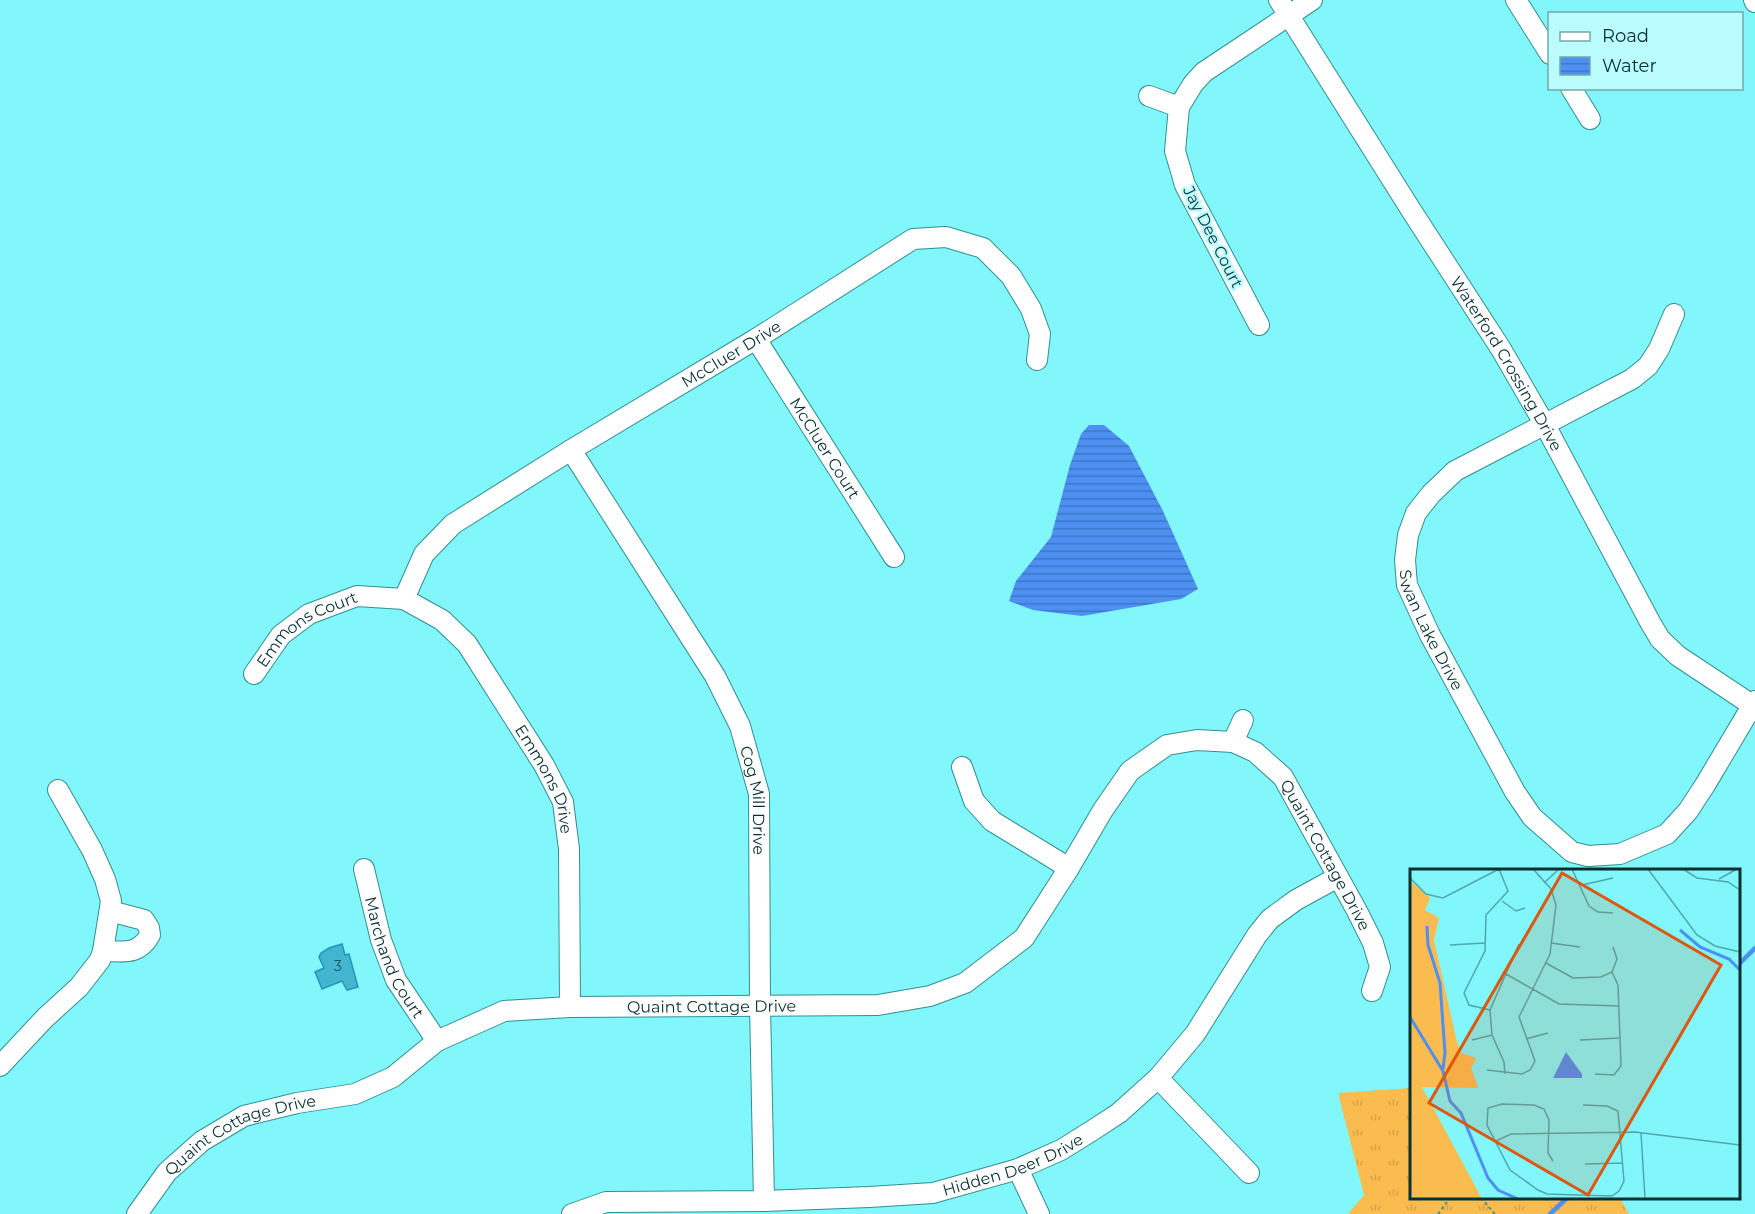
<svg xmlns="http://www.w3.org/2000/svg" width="1755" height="1214" font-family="Montserrat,sans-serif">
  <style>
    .grass { fill: url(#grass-tufts) }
    .water { fill: url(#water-rules) }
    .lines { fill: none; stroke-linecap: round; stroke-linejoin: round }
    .stream { stroke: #4d90f2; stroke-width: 4.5 }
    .building { fill: #44b5d1; stroke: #1e99b5; stroke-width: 1.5 }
    .minor-casing { stroke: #318f92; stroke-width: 22 }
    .path { stroke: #428f91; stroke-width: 2; stroke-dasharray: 3 3; stroke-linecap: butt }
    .minor { stroke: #fff; stroke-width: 20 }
    .labels { text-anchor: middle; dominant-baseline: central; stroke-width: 5; stroke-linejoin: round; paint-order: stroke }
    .number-label { font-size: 14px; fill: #175159 }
    .street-label { font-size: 16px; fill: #083031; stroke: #bbfcfe }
    .inset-river { fill: none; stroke: #4d90f2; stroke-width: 3 }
    .inset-road { fill: none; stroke: #51a7aa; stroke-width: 1.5 }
    .view { fill: #dd570e; fill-opacity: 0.15; stroke: #dd570e; stroke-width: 3 }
    .inset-edge { fill: none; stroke: #083031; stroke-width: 3 }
  </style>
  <defs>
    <pattern id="grass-tufts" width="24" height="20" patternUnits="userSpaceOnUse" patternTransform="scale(1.5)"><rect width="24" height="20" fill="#fbbc4f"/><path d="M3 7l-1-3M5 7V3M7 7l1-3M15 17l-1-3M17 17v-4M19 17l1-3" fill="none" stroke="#d6a245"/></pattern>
    <pattern id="water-rules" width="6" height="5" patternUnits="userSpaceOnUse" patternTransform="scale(1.5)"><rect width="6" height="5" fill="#4d90f2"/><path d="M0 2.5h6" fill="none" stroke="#3e76c5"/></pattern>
  </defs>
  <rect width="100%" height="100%" fill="#81f7fb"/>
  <polygon class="grass" points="1411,1088 1412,1198 1620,1198 1629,1214 1348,1214 1364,1195 1338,1093"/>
  <polygon class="water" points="1089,425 1104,425 1129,446 1163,511 1198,589 1181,599 1082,616 1033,610 1009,601 1016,581 1051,537 1070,465 1081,434"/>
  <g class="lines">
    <g class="stream">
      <polyline points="1738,965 1755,948"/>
      <polyline points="1550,1214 1567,1198"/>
    </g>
  </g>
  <polygon class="building" points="342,944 345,955 349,954 358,987 347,990 342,981 322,989 315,972 324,968 319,957 321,953 329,948"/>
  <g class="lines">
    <g class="minor-casing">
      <g id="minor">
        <path id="s1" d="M1279 0 1411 210 1501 349 1545 425 1650 622 1660 639 1678 656 1752 705"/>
        <polyline points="1516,0 1550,54"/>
        <polyline points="1754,0 1755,2"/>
        <polyline points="1571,88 1590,119"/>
        <polyline points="1149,96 1179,107"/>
        <path id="s2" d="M1674 314 1659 349 1648 366 1632 379 1455 471 1431 494 1416 513 1408 535 1405 560 1407 585 1430 635 1515 792 1532 817 1572 852 1588 856 1620 854 1667 834 1688 811 1705 785 1755 701"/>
        <polyline points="1259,325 1185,185 1175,151 1179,107 1193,84 1204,72 1312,0"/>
        <path id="s3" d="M756 339 894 557"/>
        <path id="s4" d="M571 450 715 676 740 726 759 794 760 1005 764 1201"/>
        <path id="s5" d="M404 599 424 554 453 524 571 450 756 339 913 239 946 237 983 248 1011 276 1031 309 1040 334 1037 360"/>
        <path id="s6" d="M254 674 281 635 309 614 357 596 404 599 442 620 467 644 544 765 563 802 569 849 570 1007"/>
        <polyline points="1233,742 1243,720"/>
        <polyline points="962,767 974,801 992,821 1069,868"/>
        <path id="s7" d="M364 869 381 940 396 980 437 1041"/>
        <path d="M103 951C123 951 138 956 150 935L149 928 144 920 110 911"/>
        <polyline points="0,1066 45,1018 79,987 100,960 103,951 111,901 105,879 92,850 58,790"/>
        <polyline points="1158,1078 1249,1173"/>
        <polyline points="1018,1169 1039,1214"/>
        <path id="s8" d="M137 1214 167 1172 202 1141 244 1116 297 1103 355 1094 393 1077 437 1041 504 1011 570 1007 878 1005 930 996 965 983 1024 938 1069 868 1103 810 1130 771 1167 745 1197 740 1233 742 1255 752 1283 777 1357 911 1373 943 1380 967 1372 991"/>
        <path id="s9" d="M572 1214 606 1202 764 1201 869 1197 933 1193 1018 1169 1061 1150 1093 1130 1119 1113 1158 1078 1195 1034 1257 935 1270 919 1296 900 1338 877"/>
      </g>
    </g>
    <g class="path">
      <polyline points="1481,1198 1495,1214"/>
      <polyline points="1438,1214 1450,1198"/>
    </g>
    <use href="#minor" class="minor"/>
  </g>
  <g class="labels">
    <g class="number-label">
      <text x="338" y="966">3</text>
    </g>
    <g class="street-label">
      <text transform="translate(1213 237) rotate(63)">Jay Dee Court</text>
      <text stroke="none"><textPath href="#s5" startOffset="417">McCluer Drive</textPath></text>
      <text stroke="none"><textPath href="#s1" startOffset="429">Waterford Crossing Drive</textPath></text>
      <text stroke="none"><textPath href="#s3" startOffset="129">McCluer Court</textPath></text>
      <text stroke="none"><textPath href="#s2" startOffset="460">Swan Lake Drive</textPath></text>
      <text stroke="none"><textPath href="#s6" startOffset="72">Emmons Court</textPath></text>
      <text stroke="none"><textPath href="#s6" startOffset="416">Emmons Drive</textPath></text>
      <text stroke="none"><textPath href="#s4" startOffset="400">Cog Mill Drive</textPath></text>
      <text stroke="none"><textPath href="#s8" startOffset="1431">Quaint Cottage Drive</textPath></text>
      <text stroke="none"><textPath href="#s7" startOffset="94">Marchand Court</textPath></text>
      <text stroke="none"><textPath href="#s8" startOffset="640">Quaint Cottage Drive</textPath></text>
      <text stroke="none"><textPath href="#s8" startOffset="136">Quaint Cottage Drive</textPath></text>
      <text stroke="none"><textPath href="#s9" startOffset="448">Hidden Deer Drive</textPath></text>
    </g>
  </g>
  <g transform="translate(1410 869)">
    <rect width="330" height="330" fill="#81f7fb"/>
    <path d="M0 12 20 29 15 41 29 49 24 71 46 169 51 184 66 189 61 199 68 219 12 218 72 330H4L0 322Z" fill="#fbbc4f"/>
    <path d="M156 183 172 205V209H143Z" fill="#4d90f2"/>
    <path class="inset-river" d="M17 57 18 76 30 114 35 184 33 200M270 61 290 78 319 90 330 101M0 148 33 202 40 232 51 244 78 309 88 321 108 330"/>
    <path class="inset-road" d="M162 0 179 37 188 43 203 44M238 0 287 66 305 77 330 83M273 0 287 9 318 13 330 21M0 9 16 25 33 29 89 0M309 10 327 0M134 14 149 0M172 16 203 9M92 32 106 42 115 39M141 74 170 78M40 76 75 74M136 94 163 109 191 108 202 103M202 103 207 90 203 78M96 105 149 135 209 137M80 141 59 136 54 124 75 82 76 46 98 22 89 0M116 170 138 164M62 171 82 166M170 171 209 169M77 201 112 205 120 201 125 192 109 148 140 85 146 36 141 20 123 0M95 205 94 193 82 166 80 141 109 75M185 205 204 206 211 197 208 116 202 103M173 236 197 237 208 242M231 264 235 330M86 272 101 265 225 263 330 276M143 292 138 284 139 251 134 240 124 236 92 235 78 239 77 256 100 301 128 321 137 325 202 327 209 322 214 312 208 242M175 295 213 294"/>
    <path class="view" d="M152 4 311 96 178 326 19 234Z"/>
    <rect width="330" height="330" class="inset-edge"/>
  </g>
  <rect x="1548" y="12" width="195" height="78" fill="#bbfcfe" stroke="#73aaac" stroke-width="1.5"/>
  <rect x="1560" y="32" width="30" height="9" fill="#ffffff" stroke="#73aaac" stroke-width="1.5"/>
  <text x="1602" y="42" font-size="18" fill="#083031">Road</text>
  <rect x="1560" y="57" width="30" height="18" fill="url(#water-rules)" stroke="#73aaac" stroke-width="1.5"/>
  <text x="1602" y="72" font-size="18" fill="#083031">Water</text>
</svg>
